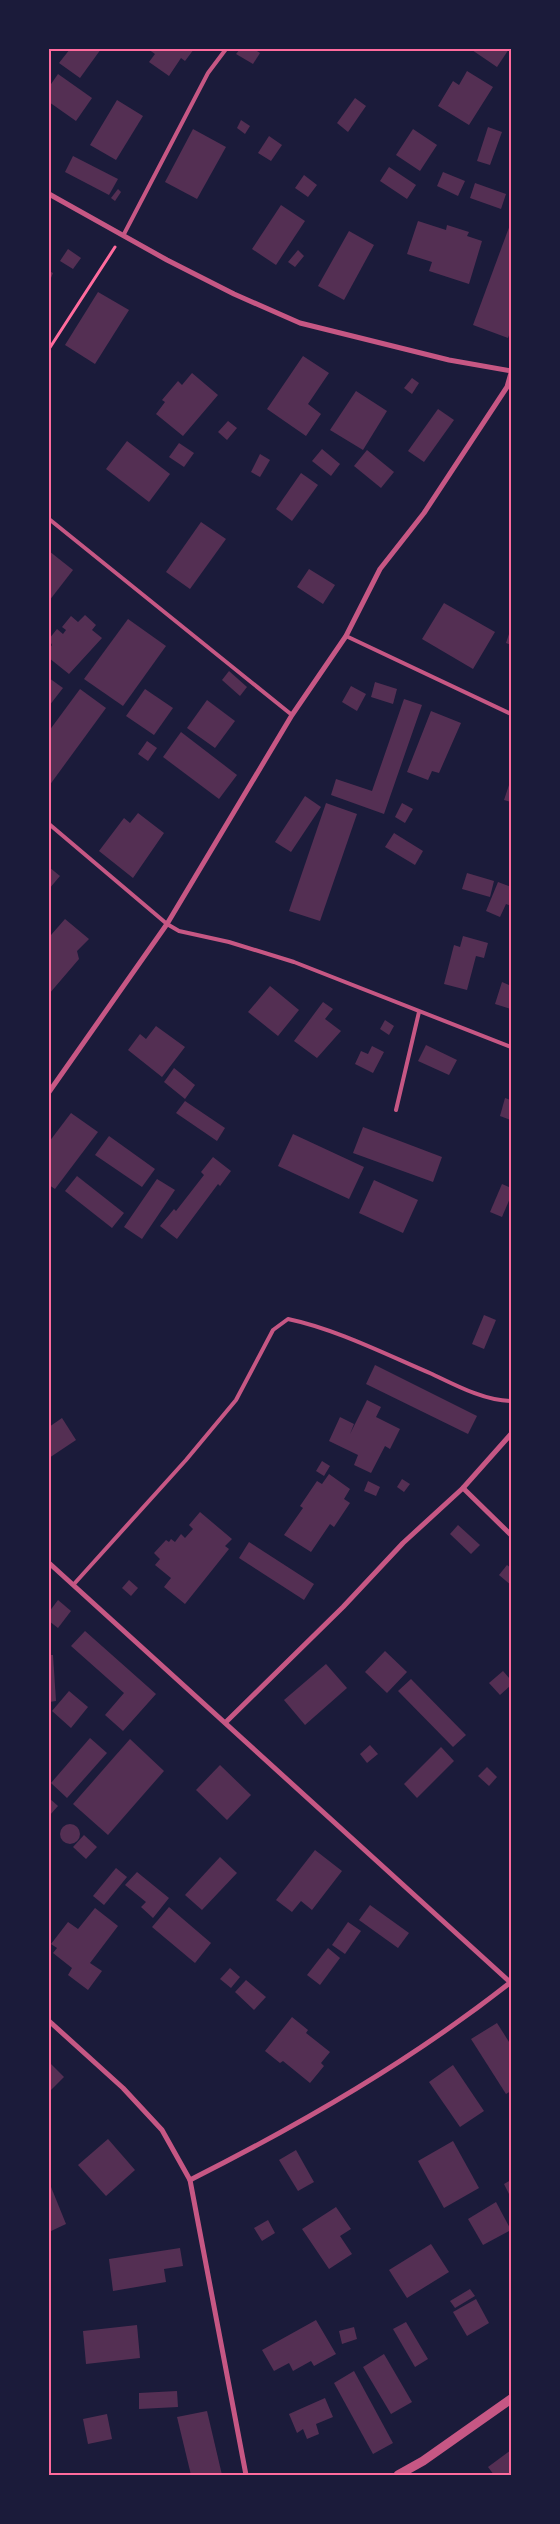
<svg xmlns="http://www.w3.org/2000/svg" width="560" height="2524" font-family="Raleway,sans-serif">
  <style>
    .building { fill: #542f53 }
    .lines { fill: none; stroke-linecap: round; stroke-linejoin: round }
    .path { stroke: #ff6b9d; stroke-width: 3 }
    .service { stroke: #c65784; stroke-width: 4 }
    .minor { stroke: #c65784; stroke-width: 5 }
    .tertiary { stroke: #c65784; stroke-width: 9 }
    .neatline { fill: none; stroke: #ff6b9d; stroke-width: 2 }
  </style>
  <rect width="100%" height="100%" fill="#1b1b3a"/>
  <g class="building">
    <polygon points="70,49 101,49 80,78 59,63"/>
    <polygon points="148,49 194,49 185,61 181,58 169,76 149,62 155,54"/>
    <polygon points="240,49 254,49 260,53 253,64 236,54"/>
    <polygon points="474,49 509,49 497,67 472,50"/>
    <polygon points="467,71 493,87 469,125 438,106 453,81 459,85"/>
    <polygon points="58,74 92,98 76,121 49,102 49,87"/>
    <polygon points="355,98 366,106 348,132 337,123"/>
    <polygon points="117,100 143,116 116,160 90,145"/>
    <polygon points="241,120 250,126 245,134 237,128"/>
    <polygon points="488,127 502,132 490,165 477,161"/>
    <polygon points="193,129 226,147 197,199 165,182"/>
    <polygon points="413,129 437,145 420,171 396,155"/>
    <polygon points="269,136 282,145 271,161 258,153"/>
    <polygon points="73,156 118,179 109,195 65,172"/>
    <polygon points="389,167 416,185 407,199 380,181"/>
    <polygon points="443,172 465,181 458,196 437,186"/>
    <polygon points="304,175 317,185 308,197 295,188"/>
    <polygon points="475,183 506,194 501,209 470,198"/>
    <polygon points="118,189 121,192 115,201 111,198"/>
    <polygon points="281,205 305,221 276,265 252,249"/>
    <polygon points="418,221 446,230 447,225 469,232 467,236 482,241 469,284 429,271 432,262 407,254"/>
    <polygon points="511,222 511,330 508,338 473,325"/>
    <polygon points="349,231 374,245 344,300 318,286"/>
    <polygon points="68,249 81,258 73,269 60,261"/>
    <polygon points="298,250 304,256 295,267 288,262"/>
    <polygon points="49,271 53,273 49,283"/>
    <polygon points="98,292 129,310 95,364 65,345"/>
    <polygon points="303,356 329,373 308,404 321,414 306,436 267,409"/>
    <polygon points="192,373 218,395 183,436 156,414 165,402 162,400 178,381 182,385"/>
    <polygon points="412,378 419,383 412,394 404,388"/>
    <polygon points="356,391 387,411 363,450 330,430"/>
    <polygon points="438,409 454,420 424,462 408,451"/>
    <polygon points="228,421 237,428 227,440 218,432"/>
    <polygon points="127,441 170,474 149,502 106,469"/>
    <polygon points="179,443 194,453 184,467 169,457"/>
    <polygon points="322,449 340,464 331,476 312,461"/>
    <polygon points="367,450 394,472 381,488 354,466"/>
    <polygon points="260,454 270,460 260,477 251,472"/>
    <polygon points="301,473 318,485 292,521 276,509"/>
    <polygon points="201,522 226,539 190,589 166,572"/>
    <polygon points="49,551 73,570 49,601"/>
    <polygon points="309,569 335,585 323,604 297,587"/>
    <polygon points="444,603 495,632 473,669 422,639"/>
    <polygon points="85,615 96,625 92,630 102,638 69,674 49,658 49,649 52,645 49,639 57,629 63,634 66,630 62,627 71,616 78,622"/>
    <polygon points="128,619 166,646 123,706 84,679"/>
    <polygon points="511,628 511,645 506,643"/>
    <polygon points="229,671 247,687 240,696 222,680"/>
    <polygon points="49,678 63,688 49,706"/>
    <polygon points="375,682 397,689 393,704 371,697"/>
    <polygon points="351,686 366,694 357,711 342,702"/>
    <polygon points="80,689 106,708 49,786 49,731"/>
    <polygon points="145,689 173,708 154,735 126,716"/>
    <polygon points="404,699 422,705 384,814 331,795 336,779 372,791"/>
    <polygon points="207,700 235,721 215,748 187,728"/>
    <polygon points="431,711 461,723 439,773 432,771 428,780 407,772"/>
    <polygon points="181,732 237,775 219,799 163,757"/>
    <polygon points="147,741 157,748 148,761 138,754"/>
    <polygon points="511,779 511,802 504,800"/>
    <polygon points="305,796 321,807 291,852 275,842"/>
    <polygon points="326,803 357,814 320,921 289,911"/>
    <polygon points="402,803 413,809 405,823 395,817"/>
    <polygon points="138,813 164,833 133,878 99,851 124,818 130,823"/>
    <polygon points="394,833 423,851 415,865 385,847"/>
    <polygon points="49,867 60,876 49,889"/>
    <polygon points="467,873 494,881 490,897 462,889"/>
    <polygon points="498,882 511,887 511,906 506,904 500,917 486,911"/>
    <polygon points="65,919 89,939 77,951 79,959 49,994 49,933 51,935"/>
    <polygon points="463,936 488,943 484,958 476,956 467,990 444,984 454,945 460,947"/>
    <polygon points="511,980 511,1009 495,1004 502,982 509,985"/>
    <polygon points="270,986 299,1010 278,1036 248,1012"/>
    <polygon points="323,1002 333,1009 325,1019 341,1031 317,1058 294,1041"/>
    <polygon points="385,1020 394,1026 389,1035 380,1029"/>
    <polygon points="156,1026 185,1047 162,1077 128,1050 140,1034 146,1039"/>
    <polygon points="426,1045 457,1060 449,1075 418,1061"/>
    <polygon points="372,1046 384,1052 373,1073 355,1064 361,1051 368,1054"/>
    <polygon points="174,1068 195,1085 185,1099 164,1082"/>
    <polygon points="505,1098 511,1100 511,1120 500,1116"/>
    <polygon points="185,1101 225,1128 217,1141 176,1113"/>
    <polygon points="71,1113 98,1132 55,1189 49,1185 49,1142"/>
    <polygon points="363,1127 442,1157 433,1182 353,1153"/>
    <polygon points="293,1134 364,1167 349,1199 278,1166"/>
    <polygon points="109,1136 155,1169 142,1187 95,1155"/>
    <polygon points="213,1157 231,1171 220,1186 218,1184 177,1239 160,1226 174,1209 176,1211 204,1175 201,1172"/>
    <polygon points="77,1176 124,1213 112,1228 65,1191"/>
    <polygon points="157,1179 175,1190 142,1239 124,1227"/>
    <polygon points="374,1180 418,1200 403,1233 359,1213"/>
    <polygon points="502,1184 511,1188 511,1196 502,1217 490,1212"/>
    <polygon points="484,1315 496,1320 484,1349 472,1344"/>
    <polygon points="375,1365 477,1416 468,1434 366,1384"/>
    <polygon points="367,1400 381,1407 376,1417 400,1429 390,1449 385,1446 371,1473 354,1465 358,1455 329,1441 340,1417 354,1424 350,1434"/>
    <polygon points="62,1418 76,1440 49,1458 49,1427"/>
    <polygon points="322,1461 330,1466 324,1476 316,1471"/>
    <polygon points="329,1474 350,1489 344,1499 350,1503 334,1527 330,1524 311,1552 284,1535 303,1508 300,1506 317,1481 322,1484"/>
    <polygon points="402,1479 410,1484 404,1492 397,1487"/>
    <polygon points="368,1481 380,1487 376,1496 364,1491"/>
    <polygon points="200,1512 232,1539 225,1546 229,1549 185,1604 164,1587 171,1578 155,1565 160,1559 154,1553 166,1540 169,1542 171,1539 175,1542 181,1534 185,1538 193,1529 189,1525"/>
    <polygon points="458,1525 480,1545 471,1554 450,1534"/>
    <polygon points="249,1542 314,1584 304,1600 239,1558"/>
    <polygon points="507,1565 511,1568 511,1585 499,1575"/>
    <polygon points="129,1580 138,1588 131,1596 122,1588"/>
    <polygon points="58,1600 71,1611 58,1628 49,1621 49,1612"/>
    <polygon points="85,1631 156,1694 123,1731 105,1715 124,1693 71,1646"/>
    <polygon points="385,1651 407,1672 387,1693 365,1672"/>
    <polygon points="49,1655 53,1655 56,1701 49,1702"/>
    <polygon points="326,1664 347,1688 305,1725 284,1700"/>
    <polygon points="503,1671 511,1680 511,1685 500,1695 489,1683"/>
    <polygon points="411,1679 466,1735 453,1747 398,1691"/>
    <polygon points="69,1691 88,1707 71,1728 52,1711"/>
    <polygon points="90,1738 107,1753 67,1798 51,1783"/>
    <polygon points="130,1739 164,1771 108,1835 73,1804"/>
    <polygon points="370,1745 378,1754 367,1763 360,1754"/>
    <polygon points="441,1747 454,1761 417,1798 404,1784"/>
    <polygon points="220,1765 251,1795 227,1820 196,1790"/>
    <polygon points="487,1767 497,1777 489,1786 478,1776"/>
    <polygon points="49,1798 58,1806 49,1816"/>
    <circle cx="70" cy="1834" r="10"/>
    <polygon points="84,1835 97,1847 86,1859 73,1847"/>
    <polygon points="315,1850 342,1871 312,1910 301,1901 292,1912 276,1900"/>
    <polygon points="220,1857 237,1873 202,1910 185,1895"/>
    <polygon points="116,1868 127,1877 104,1905 93,1896"/>
    <polygon points="137,1872 169,1898 153,1918 141,1907 146,1902 125,1885"/>
    <polygon points="370,1905 409,1933 398,1948 359,1920"/>
    <polygon points="169,1907 211,1943 195,1963 152,1927"/>
    <polygon points="95,1908 118,1926 90,1963 102,1971 88,1990 68,1975 72,1968 53,1953 57,1948 51,1944 68,1922 78,1929"/>
    <polygon points="348,1922 361,1931 345,1954 332,1945"/>
    <polygon points="328,1948 340,1958 320,1985 307,1975"/>
    <polygon points="230,1968 240,1977 231,1988 220,1979"/>
    <polygon points="246,1980 266,1997 254,2010 235,1992"/>
    <polygon points="292,2017 308,2030 306,2033 330,2052 321,2063 324,2066 310,2083 283,2061 280,2063 265,2051"/>
    <polygon points="497,2023 511,2045 511,2091 506,2094 471,2039"/>
    <polygon points="49,2062 64,2077 49,2092"/>
    <polygon points="453,2065 484,2111 460,2127 429,2082"/>
    <polygon points="108,2139 135,2170 106,2196 78,2165"/>
    <polygon points="453,2141 479,2188 444,2208 418,2161"/>
    <polygon points="296,2150 314,2182 298,2191 279,2160"/>
    <polygon points="511,2180 511,2198 504,2184"/>
    <polygon points="49,2182 66,2224 49,2232"/>
    <polygon points="496,2202 511,2230 483,2245 468,2219"/>
    <polygon points="336,2207 351,2229 340,2236 352,2254 329,2269 302,2229"/>
    <polygon points="268,2220 275,2233 262,2241 254,2228"/>
    <polygon points="431,2244 449,2272 407,2298 389,2270"/>
    <polygon points="180,2248 183,2266 164,2269 166,2282 113,2291 109,2259"/>
    <polygon points="470,2289 475,2296 455,2308 450,2301"/>
    <polygon points="476,2299 489,2323 467,2336 453,2312"/>
    <polygon points="316,2320 336,2354 314,2366 311,2361 293,2371 289,2363 274,2371 262,2350"/>
    <polygon points="406,2322 428,2359 415,2367 393,2329"/>
    <polygon points="137,2325 140,2358 86,2364 83,2331"/>
    <polygon points="354,2327 357,2339 342,2344 339,2331"/>
    <polygon points="384,2354 412,2402 391,2414 363,2367"/>
    <polygon points="354,2371 393,2443 373,2454 334,2383"/>
    <polygon points="177,2391 178,2407 139,2409 139,2393"/>
    <polygon points="325,2398 333,2417 316,2424 319,2434 307,2439 303,2429 297,2433 289,2414"/>
    <polygon points="207,2411 222,2475 191,2475 177,2417"/>
    <polygon points="107,2414 112,2439 88,2444 83,2419"/>
    <polygon points="511,2450 511,2475 494,2475 488,2467"/>
  </g>
  <g class="lines">
    <polyline class="path" points="49,349 115,247"/>
    <g class="service">
      <polyline points="124,234 208,73 226,49"/>
      <polyline points="49,519 292,715"/>
      <polyline points="346,636 511,714"/>
      <polyline points="49,824 167,924 179,931 229,942 294,962 511,1047"/>
      <polyline points="396,1110 419,1012"/>
      <path d="M74 1584 186 1460 236 1400 273 1330 288 1319C336 1329 387 1355 432 1374 455 1385 485 1401 511 1401"/>
    </g>
    <g class="minor">
      <polyline points="49,194 167,260 234,294 300,323 449,360 511,371"/>
      <polyline points="49,1092 167,924 292,715 346,636 380,569 424,513 507,387 511,373"/>
      <polyline points="463,1488 511,1535"/>
      <polyline points="49,1563 511,1983"/>
      <polyline points="226,1722 343,1607 403,1543 463,1488 511,1434"/>
      <polyline points="49,2021 123,2088 162,2130 190,2180 246,2475"/>
      <path d="M190 2180C303 2123 412 2060 511 1982"/>
    </g>
    <polyline class="tertiary" points="398,2475 423,2461 511,2399"/>
  </g>
  <rect width="560" height="2524" fill="none" stroke="#1b1b3a" stroke-width="100"/>
  <rect x="50" y="50" width="460" height="2424" class="neatline"/>
</svg>
